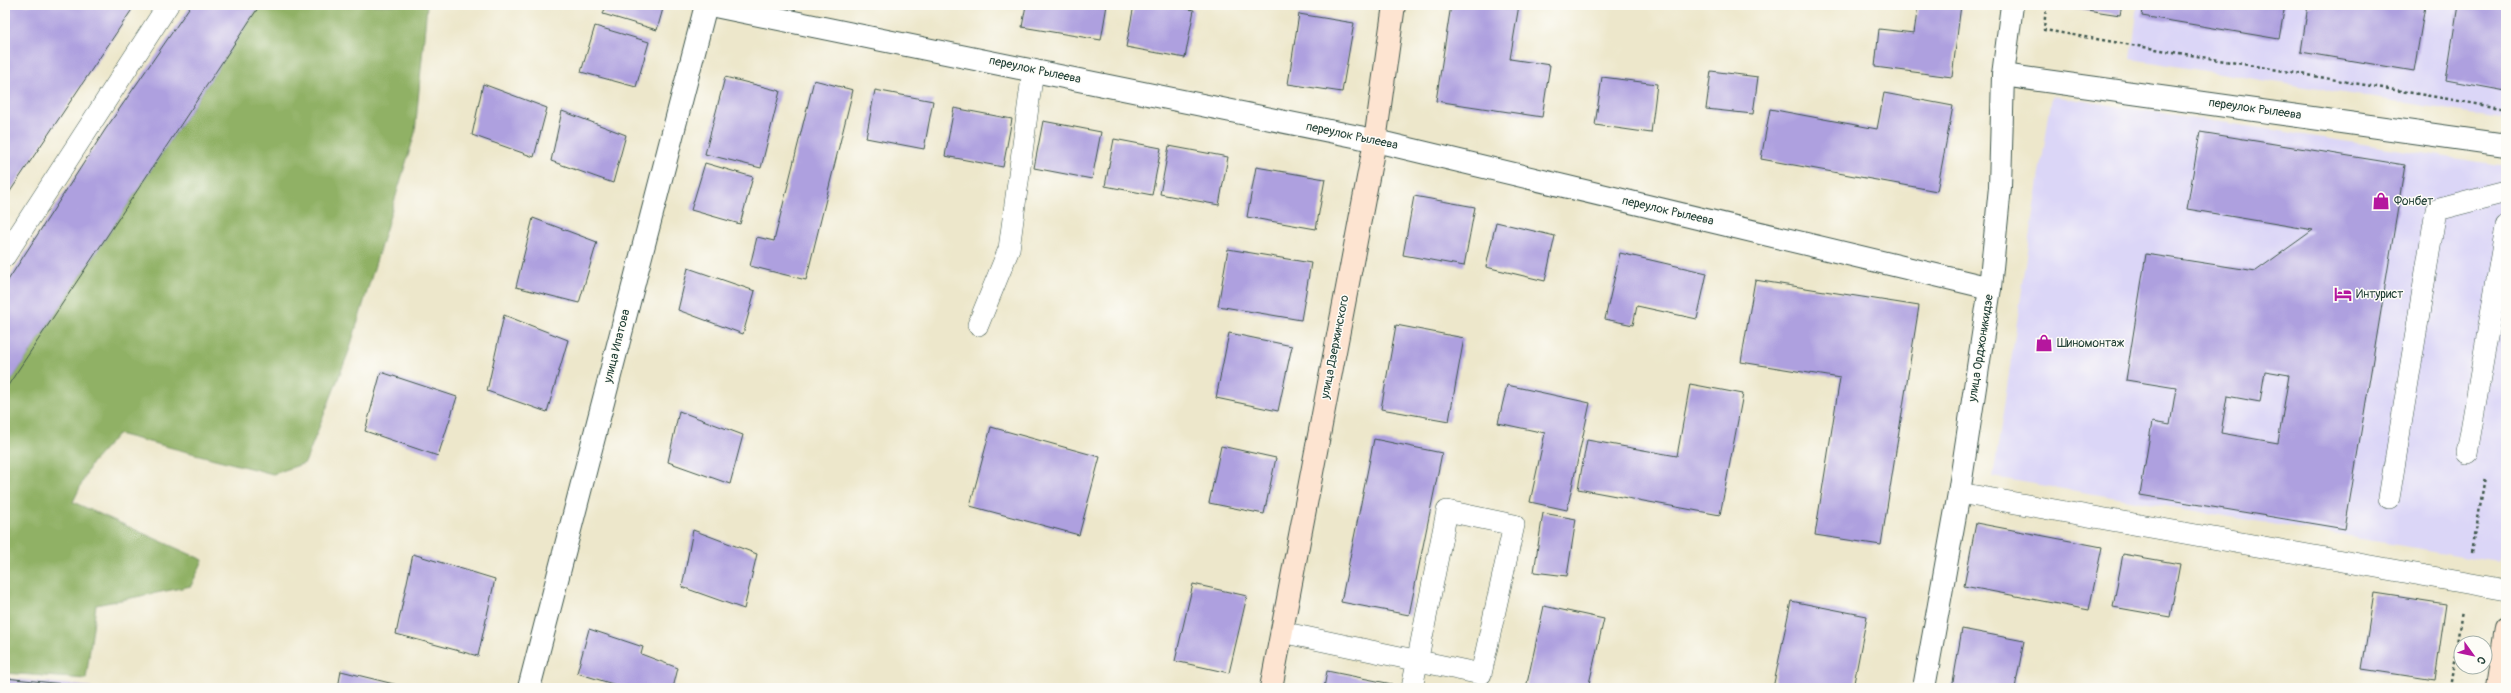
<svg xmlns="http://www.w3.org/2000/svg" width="2511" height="693" font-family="Pangolin,sans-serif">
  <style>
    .built { fill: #dbd6f7 }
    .forest { fill: #90b165; stroke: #58774c }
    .building { fill: #aea0df; fill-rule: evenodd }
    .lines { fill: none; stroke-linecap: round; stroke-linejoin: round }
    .lane-casing { stroke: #3e564b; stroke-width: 22 }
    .street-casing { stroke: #3e564b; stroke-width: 24 }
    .secondary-casing { stroke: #3e564b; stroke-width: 24 }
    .path { stroke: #3e564b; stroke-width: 2.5; stroke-dasharray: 3 3; stroke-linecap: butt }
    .lane { stroke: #fff; stroke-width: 21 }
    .street { stroke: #fff; stroke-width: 22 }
    .secondary { stroke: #fde4d1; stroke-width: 22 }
    .labels { text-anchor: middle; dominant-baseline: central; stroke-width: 3; stroke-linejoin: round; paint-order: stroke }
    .street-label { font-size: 12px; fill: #1f3d34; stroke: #fdfcf7 }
    .poi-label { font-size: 12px; fill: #1f3d34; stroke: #fdfcf7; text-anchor: start }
  </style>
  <rect width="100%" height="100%" fill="#fdfcf7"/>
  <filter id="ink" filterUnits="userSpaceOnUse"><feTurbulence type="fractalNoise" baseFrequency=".025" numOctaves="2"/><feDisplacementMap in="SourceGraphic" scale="8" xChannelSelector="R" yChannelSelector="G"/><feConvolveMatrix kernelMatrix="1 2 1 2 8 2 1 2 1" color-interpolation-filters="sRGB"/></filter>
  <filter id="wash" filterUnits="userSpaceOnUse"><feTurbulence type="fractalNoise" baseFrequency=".012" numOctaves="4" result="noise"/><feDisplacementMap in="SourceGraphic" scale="16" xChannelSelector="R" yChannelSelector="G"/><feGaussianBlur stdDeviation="0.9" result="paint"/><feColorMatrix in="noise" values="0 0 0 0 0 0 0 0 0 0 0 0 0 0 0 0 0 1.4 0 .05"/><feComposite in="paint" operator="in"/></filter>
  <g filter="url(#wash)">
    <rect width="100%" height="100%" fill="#ede7cb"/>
    <g class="built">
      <polygon points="2138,5 2506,5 2506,119 2131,59"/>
      <polygon points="2052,96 2506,166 2506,513 2498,562 1993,477"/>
    </g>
    <polygon class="forest" points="260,5 427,5 415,133 349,351 305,463 273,474 118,434 91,464 73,502 203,560 191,586 96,605 86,679 5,673 5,390"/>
    <g id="blocks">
      <g class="building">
        <polygon points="11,5 135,5 5,199 5,13"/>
        <polygon points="191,5 260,5 5,390 5,285 105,130"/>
        <polygon points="606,5 664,5 657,30 603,14"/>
        <polygon points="1026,5 1107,5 1101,40 1022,27"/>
        <polygon points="1134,5 1166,5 1194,10 1185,58 1126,47"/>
        <polygon points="1451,5 1519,5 1510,59 1550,65 1542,117 1436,101"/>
        <polygon points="1918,5 1961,5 1952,77 1875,67 1879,29 1914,33"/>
        <polygon points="2054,5 2122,5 2120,15"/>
        <polygon points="2144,5 2285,5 2279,39 2142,16"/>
        <polygon points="2308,5 2425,6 2414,71 2301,52"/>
        <polygon points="2458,5 2506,7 2506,91 2446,80"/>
        <polygon points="1299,14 1354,23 1342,92 1288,84"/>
        <polygon points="595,26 649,42 636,87 581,72"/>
        <polygon points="1711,71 1758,77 1753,114 1706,109"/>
        <polygon points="725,77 780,91 761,168 705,154"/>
        <polygon points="1602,77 1657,84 1651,133 1595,125"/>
        <polygon points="814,80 853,90 806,280 750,266 757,237 774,241"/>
        <polygon points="483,84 547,108 534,157 472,135"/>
        <polygon points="875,90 933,101 924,149 866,138"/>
        <polygon points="1884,93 1953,106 1937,191 1761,159 1770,109 1877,129"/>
        <polygon points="954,108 1012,119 1003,167 945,156"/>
        <polygon points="562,111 626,135 613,183 551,161"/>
        <polygon points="1043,121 1101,132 1092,179 1034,168"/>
        <path d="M2200 132 2405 165 2345 529 2140 495 2152 422 2170 425 2176 388 2126 380 2146 254 2256 271 2313 230 2187 209ZM2265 371 2289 375 2278 443 2221 433 2227 396 2260 402Z"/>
        <polygon points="1114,139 1161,148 1152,195 1105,186"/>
        <polygon points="1169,146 1228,157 1219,205 1160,194"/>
        <polygon points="705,163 753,177 740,224 691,210"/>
        <polygon points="1256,167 1325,179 1316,229 1247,217"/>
        <polygon points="1414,196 1475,207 1464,266 1403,255"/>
        <polygon points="533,218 597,242 579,303 516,287"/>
        <polygon points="1496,222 1555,236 1545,281 1486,267"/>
        <polygon points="1228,249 1311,263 1301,320 1218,306"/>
        <polygon points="1620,253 1707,273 1697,319 1637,306 1633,325 1605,319"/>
        <polygon points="688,268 755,291 743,334 678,310"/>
        <polygon points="1755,280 1919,306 1881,545 1815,535 1840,378 1741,362"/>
        <polygon points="504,315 568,340 547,412 487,391"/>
        <polygon points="1396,325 1464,338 1449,421 1381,409"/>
        <polygon points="1229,333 1292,346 1278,411 1216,398"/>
        <polygon points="381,372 457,397 438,456 365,431"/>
        <polygon points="1690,384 1743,394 1720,515 1578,489 1587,440 1677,456"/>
        <polygon points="1507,385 1590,403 1567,510 1530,502 1545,433 1498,423"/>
        <polygon points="679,411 743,435 730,484 668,462"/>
        <polygon points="991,427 1100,457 1079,535 970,506"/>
        <polygon points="1374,439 1442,453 1409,615 1341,602"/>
        <polygon points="1221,446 1276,458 1264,514 1209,503"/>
        <polygon points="1543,513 1576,519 1567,576 1534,572"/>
        <polygon points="1976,523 2102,547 2089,610 1964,586"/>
        <polygon points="693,530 757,554 744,609 682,587"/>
        <polygon points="413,554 495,579 478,656 396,634"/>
        <polygon points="2123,554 2180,564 2170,617 2113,607"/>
        <polygon points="1193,584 1247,596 1229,673 1175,661"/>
        <polygon points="2374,593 2446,604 2435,680 2362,669"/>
        <polygon points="1791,601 1867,616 1853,688 1773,688"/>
        <polygon points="1544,606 1604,619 1588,688 1526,688"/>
        <polygon points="589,629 643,647 641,654 678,668 673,688 626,688 577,673"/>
        <polygon points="1962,629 2024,641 2015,688 1952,688"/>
        <polygon points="341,671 406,687 406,688 338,688"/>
        <polygon points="1327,671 1392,684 1391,688 1324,688"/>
        <polygon points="5,678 92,687 92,688 5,688"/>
        <polygon points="2356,685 2371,687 2371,688 2356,688"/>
      </g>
    </g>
  </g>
  <g filter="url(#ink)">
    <use href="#blocks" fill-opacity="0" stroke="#3e564b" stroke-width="1"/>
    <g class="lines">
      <g class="lane-casing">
        <g id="lane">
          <polyline points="5,256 168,5"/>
          <polyline points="978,325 1009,249 1033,70"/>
          <polyline points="2467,453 2506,227"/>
          <polyline points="1959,493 2506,590"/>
          <polyline points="2389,498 2436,210 2506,192"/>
          <polyline points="1281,632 1481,674 1514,525 1447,511 1412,688"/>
        </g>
      </g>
      <g class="street-casing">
        <g id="street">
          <polyline points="710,5 1359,137 1990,288"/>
          <polyline points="2003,75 2506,145"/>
          <polyline points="529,688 706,5"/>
          <polyline points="1924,688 1959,493 1990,288 2000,187 2003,75 2012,5"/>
        </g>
      </g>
      <g class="secondary-casing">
        <g id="secondary">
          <polyline points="1271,688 1375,141 1394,5"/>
          <polyline points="2497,688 2506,628"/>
        </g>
      </g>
      <g class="path">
        <polyline points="2046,5 2044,30 2506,109"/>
        <polyline points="2472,553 2485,477"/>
        <polyline points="2450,688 2462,611"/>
      </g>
      <use href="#lane" class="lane"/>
      <use href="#street" class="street"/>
      <use href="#secondary" class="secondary"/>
    </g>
  </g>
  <defs>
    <g id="shop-bare" transform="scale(1.38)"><path d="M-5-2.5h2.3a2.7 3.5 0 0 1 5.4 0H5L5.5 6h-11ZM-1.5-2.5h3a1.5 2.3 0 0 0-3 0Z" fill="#b5179e" stroke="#fdfcf7" stroke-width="2.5" paint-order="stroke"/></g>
    <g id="hotel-bare" transform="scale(1.38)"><path d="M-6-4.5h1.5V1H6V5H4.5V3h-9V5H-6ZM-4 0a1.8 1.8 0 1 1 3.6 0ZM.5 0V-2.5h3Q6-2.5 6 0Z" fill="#b5179e" stroke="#fdfcf7" stroke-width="2.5" paint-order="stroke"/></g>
  </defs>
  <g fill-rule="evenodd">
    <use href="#shop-bare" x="2381" y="201"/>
    <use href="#hotel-bare" x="2343" y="294"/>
    <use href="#shop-bare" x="2044" y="343"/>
  </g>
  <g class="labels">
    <g class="street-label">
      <text transform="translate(1035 70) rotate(12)">переулок Рылеева</text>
      <text transform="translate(2255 109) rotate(8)">переулок Рылеева</text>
      <text transform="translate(1352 136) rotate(12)">переулок Рылеева</text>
      <text transform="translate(1668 211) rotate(13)">переулок Рылеева</text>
      <text transform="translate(617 346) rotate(-76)">улица Ипатова</text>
      <text transform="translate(1335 347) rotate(-79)">улица Дзержинского</text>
      <text transform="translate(1981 348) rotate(-81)">улица Орджоникидзе</text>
    </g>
    <g class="poi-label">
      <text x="2394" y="201">Фонбет</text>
      <text x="2356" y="294">Интурист</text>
      <text x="2057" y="343">Шиномонтаж</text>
    </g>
  </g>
  <rect width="2511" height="693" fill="none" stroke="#fdfcf7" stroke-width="20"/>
  <g transform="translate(2473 655) rotate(123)"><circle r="19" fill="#fdfcf7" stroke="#a4b0a9"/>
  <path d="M0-3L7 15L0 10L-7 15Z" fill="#b5179e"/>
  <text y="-6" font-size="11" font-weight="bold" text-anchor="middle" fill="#1f3d34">С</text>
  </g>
</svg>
